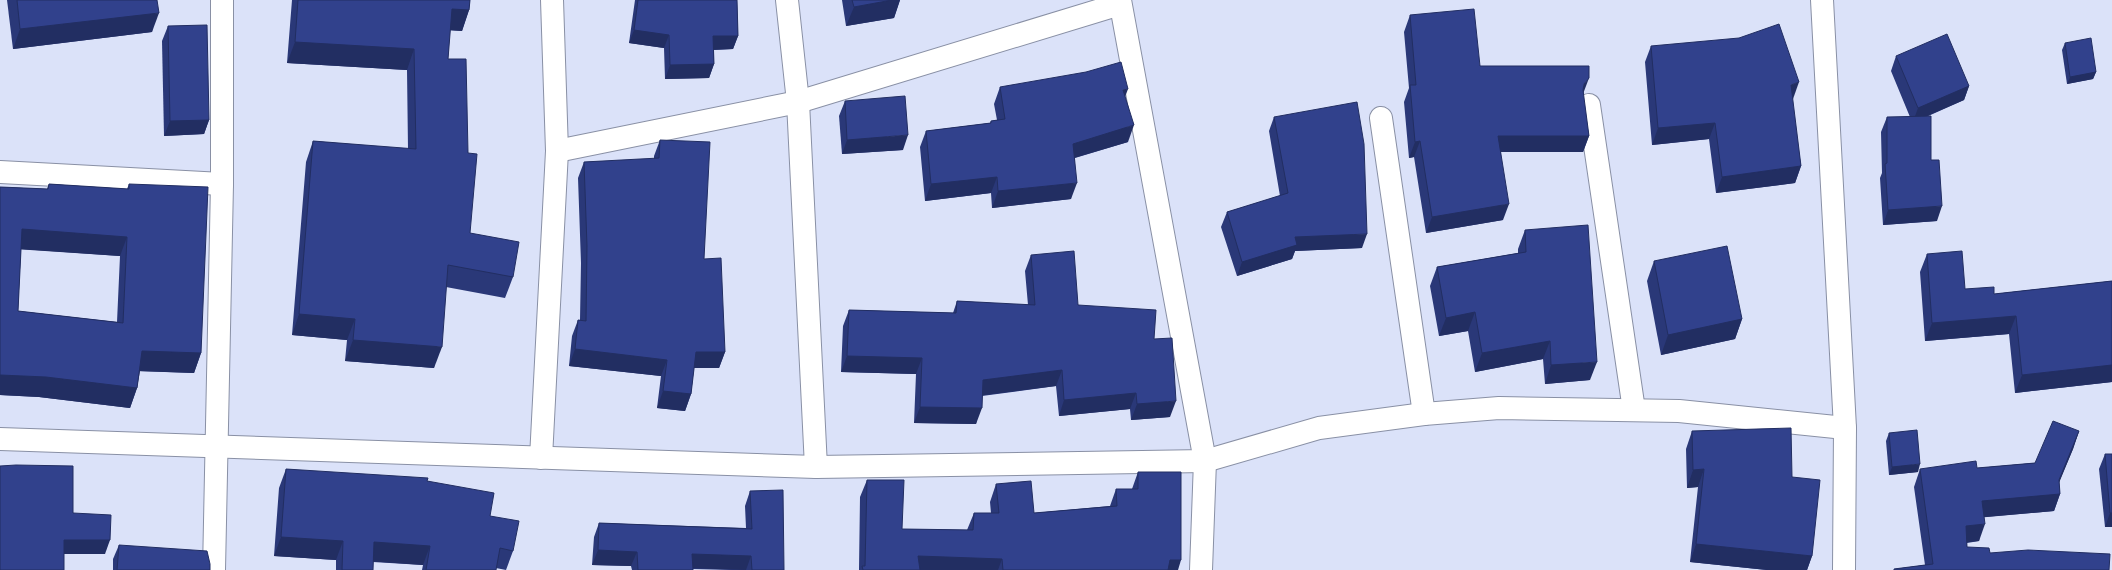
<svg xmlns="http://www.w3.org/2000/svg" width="2112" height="570" font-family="'Noto Sans',sans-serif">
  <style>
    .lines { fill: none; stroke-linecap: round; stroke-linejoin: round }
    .minor-casing { stroke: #8990a5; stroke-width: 24 }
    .minor { stroke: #fff; stroke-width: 22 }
    .wall { fill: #2a3878; fill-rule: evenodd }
    .shaded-wall { fill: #222e62 }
    .building { fill: #31418c; stroke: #222e62; fill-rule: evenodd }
  </style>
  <rect width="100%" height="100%" fill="#dbe2f9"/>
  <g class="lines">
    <g class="minor-casing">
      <g id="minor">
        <polyline points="787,0 798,102 816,467"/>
        <polyline points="1120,0 1205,461 1201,570"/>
        <polyline points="1822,0 1845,428 1844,570"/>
        <polyline points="1589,105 1634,410"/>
        <polyline points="1381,118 1424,414"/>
        <polyline points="557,151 798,102 1120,4"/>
        <polyline points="0,172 222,184"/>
        <polyline points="0,439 816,467 1205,461 1319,428 1424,414 1499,408 1679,411 1845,428"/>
        <polyline points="541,458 557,151 552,0"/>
        <polyline points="214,570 222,184 222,0"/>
      </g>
    </g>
    <use href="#minor" class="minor"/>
  </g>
  <g class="wall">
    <polygon points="7,0 157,0 152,32 13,49"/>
    <polygon points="292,0 470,0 469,10 462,31 450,30 448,59 468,153 470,233 513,277 505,298 446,287 434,368 345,361 347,340 292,335 306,162 313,141 408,149 407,70 287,63"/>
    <polygon points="635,0 737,0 738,36 733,49 714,50 714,64 709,78 665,79 664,48 629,43"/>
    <polygon points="842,0 900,0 894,18 846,26"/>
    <polygon points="1410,15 1480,66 1583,94 1589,136 1583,152 1501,152 1503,220 1426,233 1414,157 1409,158 1404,102 1409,88 1404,32"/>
    <polygon points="168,26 209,120 204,134 164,136 162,41"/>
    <polygon points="2065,43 2096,72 2093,79 2067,84 2062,50"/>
    <polygon points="1651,46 1793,99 1792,99 1801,166 1795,183 1716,193 1709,139 1652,145 1645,62"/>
    <polygon points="1896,56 1969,86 1964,100 1926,117 1931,160 1937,221 1883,225 1880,178 1882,173 1881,132 1887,117 1910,117 1891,71"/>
    <polygon points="1000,87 1125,97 1128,142 1075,158 1071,199 992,208 991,193 925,201 920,147 926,131 990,123 991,121 997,120 994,104"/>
    <polygon points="845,101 903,150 842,154 839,116"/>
    <polygon points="1274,117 1362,248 1295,251 1292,259 1237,276 1221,227 1227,212 1280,196 1269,131"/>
    <polygon points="660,140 704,259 725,352 719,368 694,368 691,394 685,411 657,408 661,376 569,366 572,336 578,320 580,320 581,263 578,178 584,162 654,159 654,156"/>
    <path d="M49 184 127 189 129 184 201 353 194 373 140 371 137 388 130 408 39 397 0 395V187L47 189ZM21 249 120 256 117 322 18 311Z"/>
    <polygon points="1525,230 1590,380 1545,384 1543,359 1475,372 1468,331 1439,336 1430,286 1437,267 1518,253 1518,249"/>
    <polygon points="1927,254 1965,289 1994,294 2112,281 2112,382 2015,393 2009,334 1925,341 1920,272"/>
    <polygon points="1031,255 1078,305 1154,339 1170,417 1131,420 1130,409 1059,416 1056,386 982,396 976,424 914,423 916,374 841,372 843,326 849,310 953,313 957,301 1028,305 1025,271"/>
    <polygon points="1654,261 1742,319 1735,339 1661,355 1647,281"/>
    <polygon points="1692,431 1792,477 1812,556 1807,570 1767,570 1690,562 1698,487 1687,488 1686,449"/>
    <polygon points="2079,431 2073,449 2059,482 2060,494 2054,511 1984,517 1979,541 1967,543 1967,547 1990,553 2109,570 1894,570 1894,569 1925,565 1914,487 1920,469 1977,468 2035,463"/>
    <polygon points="1889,433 1918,472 1889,475 1886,441"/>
    <polygon points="2105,454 2112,454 2112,527 2105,527 2099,469"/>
    <polygon points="286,469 427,481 490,516 513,551 506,570 496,568 496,570 422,570 423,565 373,562 373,570 336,570 336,560 274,556 279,488"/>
    <polygon points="1138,472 1178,570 859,570 860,497 867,480 902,529 967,530 974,513 991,513 990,502 996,484 1034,513 1110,506 1116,489 1132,489"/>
    <polygon points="750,491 784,570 731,570 693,569 693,570 632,570 631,566 592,565 594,537 599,523 746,528 745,506"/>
    <polygon points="119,545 210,570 113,570 113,559"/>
  </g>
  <g class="shaded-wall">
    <polygon points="892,0 900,0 894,18 846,26 854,7"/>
    <polygon points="452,9 469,10 462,31 444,30"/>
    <polygon points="159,13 152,32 13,49 20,29"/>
    <polygon points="634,30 669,35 664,48 629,43"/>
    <polygon points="713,36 738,36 733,49 708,50"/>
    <polygon points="295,42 414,49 407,70 287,63"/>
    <polygon points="714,64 709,78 665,79 670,65"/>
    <polygon points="2096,72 2093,79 2067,84 2070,77"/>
    <polygon points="1589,78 1583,94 1578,100 1584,84"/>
    <polygon points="1799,82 1793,99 1785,102 1791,85"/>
    <polygon points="1969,86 1964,100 1913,122 1918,108"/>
    <polygon points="1128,89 1122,105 1123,90"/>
    <polygon points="209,120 204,134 164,136 170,121"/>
    <polygon points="1715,123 1709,139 1652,145 1658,128"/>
    <polygon points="1134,125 1128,142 1067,160 1073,144"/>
    <polygon points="908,135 903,150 842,154 847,140"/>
    <polygon points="1498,136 1589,136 1583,152 1493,152"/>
    <polygon points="1420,141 1414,157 1409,158 1415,142"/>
    <polygon points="1801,166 1795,183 1716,193 1722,177"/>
    <polygon points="997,177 991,193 925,201 931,184"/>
    <polygon points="1077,183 1071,199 992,208 998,191"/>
    <polygon points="1509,204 1503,220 1426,233 1432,217"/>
    <polygon points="1942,206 1937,221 1883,225 1888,210"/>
    <polygon points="22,229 127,237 120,256 15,249"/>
    <polygon points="1367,234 1362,248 1295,251 1292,259 1237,276 1242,262 1295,237"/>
    <polygon points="1475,312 1468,331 1439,336 1446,318"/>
    <polygon points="299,314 355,319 347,340 292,335"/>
    <polygon points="2016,316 2009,334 1925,341 1932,323"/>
    <polygon points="1742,319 1735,339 1661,355 1668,335"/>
    <polygon points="353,340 442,347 434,368 345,361"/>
    <polygon points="1550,341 1543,359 1475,372 1482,353"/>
    <polygon points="575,349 667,360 661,376 569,366"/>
    <polygon points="142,351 201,353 194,373 135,371"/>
    <polygon points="696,352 725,352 719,368 690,368"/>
    <polygon points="847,356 922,358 916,374 841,372"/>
    <polygon points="1597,362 1590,380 1545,384 1551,365"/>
    <polygon points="2112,365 2112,382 2015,393 2022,375"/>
    <polygon points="1062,370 1056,386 977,396 983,380"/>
    <polygon points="0,375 46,377 137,388 130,408 39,397 0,395"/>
    <polygon points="663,391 691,394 685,411 657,408"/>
    <polygon points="1136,393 1130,409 1059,416 1064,400"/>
    <polygon points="1176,401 1170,417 1131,420 1137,404"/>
    <polygon points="920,407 982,408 976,424 914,423"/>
    <polygon points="2079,431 2073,449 2054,495 2060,494 2054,511 1976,518 1982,501 2059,480"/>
    <polygon points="1920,464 1918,472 1889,475 1892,467"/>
    <polygon points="1704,469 1698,487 1687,488 1693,470"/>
    <polygon points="2110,513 2112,513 2112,527 2105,527"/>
    <polygon points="1985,524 1979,541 1960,543 1966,526"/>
    <polygon points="281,537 343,541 336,560 274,556"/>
    <polygon points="64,540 110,540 105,554 59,554"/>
    <polygon points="374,542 430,546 423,565 367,561"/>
    <polygon points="1696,544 1812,556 1807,570 1767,570 1690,562"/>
    <polygon points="598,550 637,552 631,566 592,565"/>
    <polygon points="692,554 751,556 746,570 687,568"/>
    <polygon points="918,556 1002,559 998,570 913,570"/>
    <polygon points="1170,560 1181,560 1178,570 1166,570"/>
  </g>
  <g class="building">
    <polygon points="17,0 157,0 159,13 20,29"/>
    <polygon points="298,0 470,0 469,10 452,9 448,59 466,59 468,153 477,154 470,233 519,242 513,277 448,265 442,347 353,340 355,319 299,314 313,141 416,149 414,49 295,42"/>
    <polygon points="638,0 737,0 738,36 713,36 714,64 670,65 669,35 634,30"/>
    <polygon points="852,0 892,0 854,7"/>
    <polygon points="1474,9 1480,66 1589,66 1589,78 1584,84 1583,90 1589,136 1498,136 1509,204 1432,217 1420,141 1415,142 1410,85 1416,85 1410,15"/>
    <polygon points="1779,24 1799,82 1791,85 1801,166 1722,177 1715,123 1658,128 1651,46 1739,38"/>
    <polygon points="207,25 209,120 170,121 168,26"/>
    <polygon points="1947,34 1969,86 1918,108 1896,56"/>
    <polygon points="2091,38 2096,72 2070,77 2065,43"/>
    <polygon points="1121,62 1128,89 1123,90 1134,125 1073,144 1077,183 998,191 997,177 931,184 926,131 991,123 991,121 1005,119 1000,87 1086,72"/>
    <polygon points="905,96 908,135 847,140 845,101"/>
    <polygon points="1357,102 1364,144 1367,234 1295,237 1297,245 1242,262 1227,212 1288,193 1274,117"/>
    <polygon points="1931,116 1931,160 1939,160 1942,206 1888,210 1885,164 1887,163 1887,117"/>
    <polygon points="660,140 710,142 704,259 721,258 725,352 696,352 691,394 663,391 667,360 575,349 578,320 586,321 587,246 584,162 659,158"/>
    <path d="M49 184 129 189V184L208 187 201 353 142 351 137 388 46 377 0 375V187L48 189ZM22 229 127 237 123 323 18 311Z"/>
    <polygon points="1588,225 1597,362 1551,365 1550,341 1482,353 1475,312 1446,318 1437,267 1526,252 1525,230"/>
    <polygon points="1727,246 1742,319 1668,335 1654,261"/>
    <polygon points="1074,251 1078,305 1156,310 1154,339 1172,338 1176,401 1137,404 1136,393 1064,400 1062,370 983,380 982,408 920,407 922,358 847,356 849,310 956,313 957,301 1035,305 1031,255"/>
    <polygon points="1962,251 1965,289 1994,287 1994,294 2112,281 2112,365 2022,375 2016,316 1932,323 1927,254"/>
    <polygon points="2053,421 2079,431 2059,480 2060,494 1982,501 1985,524 1966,526 1967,547 1989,548 1990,553 2028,550 2110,554 2109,570 1894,570 1894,569 1933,564 1920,469 1976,461 1977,468 2035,463"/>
    <polygon points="1791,428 1792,477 1820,480 1812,556 1696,544 1704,469 1693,470 1692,431"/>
    <polygon points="1917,430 1920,464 1892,467 1889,433"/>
    <polygon points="2105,454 2112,454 2112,513 2110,513"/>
    <polygon points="16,465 73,466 73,513 111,515 110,540 64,540 64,570 0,570 0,466"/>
    <polygon points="286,469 428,478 427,481 494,493 490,516 519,521 513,551 500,548 496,570 426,570 430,546 374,542 373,570 342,570 343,541 281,537"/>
    <polygon points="1138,472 1181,472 1181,560 1170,560 1168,570 1003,570 1002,559 918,556 920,570 863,570 862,566 865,566 867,480 904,480 902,529 973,530 974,513 999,513 996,484 1031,481 1034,513 1117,506 1116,489 1138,489"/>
    <polygon points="783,490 784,570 752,570 751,556 692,554 693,570 638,570 637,552 598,550 599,523 752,529 750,491"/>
    <polygon points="119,545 207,551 210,564 210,570 117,570"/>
  </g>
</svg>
